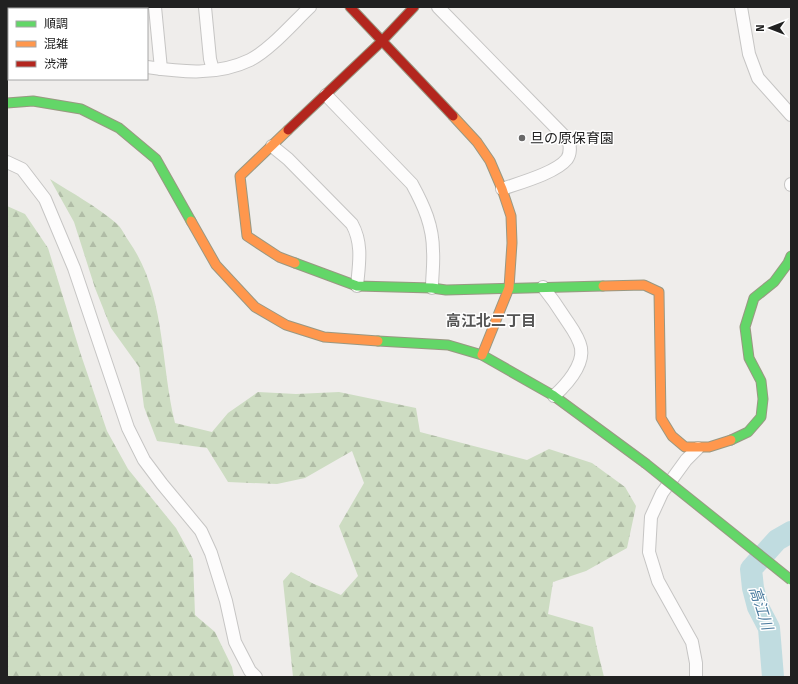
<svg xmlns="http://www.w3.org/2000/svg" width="798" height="684" font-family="'Fira Sans','Noto Sans JP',sans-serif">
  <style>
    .forest { fill: url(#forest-firs) }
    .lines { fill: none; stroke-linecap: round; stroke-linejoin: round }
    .river { stroke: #c0dce0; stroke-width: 22 }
    .street-casing { stroke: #c6c5c4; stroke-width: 14 }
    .fast-casing { stroke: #999882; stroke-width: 11 }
    .slow-casing { stroke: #999882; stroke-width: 11 }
    .jam-casing { stroke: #999882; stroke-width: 11 }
    .street { stroke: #fdfcfc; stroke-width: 12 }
    .fast { stroke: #63d668; stroke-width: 9 }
    .slow { stroke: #ff974d; stroke-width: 9 }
    .jam { stroke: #b3261e; stroke-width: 9 }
    .fast-bridge-casing { stroke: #999882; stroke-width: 11; stroke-linecap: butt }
    .fast-bridge { stroke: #63d668; stroke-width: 9 }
    .poi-dot { fill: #696868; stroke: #fff; stroke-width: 1.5 }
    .labels { text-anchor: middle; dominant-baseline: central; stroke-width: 3; stroke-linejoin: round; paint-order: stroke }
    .poi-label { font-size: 14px; fill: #212121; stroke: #fff; text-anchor: start }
    .neighbourhood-label { font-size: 15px; font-weight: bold; fill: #545454; stroke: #fff }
    .water-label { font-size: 15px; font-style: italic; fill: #4b7b9e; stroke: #fff }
  </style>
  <defs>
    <pattern id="forest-firs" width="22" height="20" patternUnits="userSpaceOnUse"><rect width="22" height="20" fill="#cddcc2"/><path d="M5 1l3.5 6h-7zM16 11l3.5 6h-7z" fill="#b0bca6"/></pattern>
  </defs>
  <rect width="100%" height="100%" fill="#efedeb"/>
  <g class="forest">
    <path d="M50 179C72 193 96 206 116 223 121 227 124 234 128 240 166 293 160 362 175 423L212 432 228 413 258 392 296 394 339 392 416 408 420 432 527 460 549 449 592 463 625 487 636 506 627 548 586 571 553 582 548 614 593 627 596 644 604 677H293L283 581 291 572 314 584 341 595 358 576 339 526 364 483 352 451 305 478 277 484 228 482 207 448 157 441 144 407 139 367 111 328 95 288 74 222Z"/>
    <polygon points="7,206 25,214 48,248 81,355 107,431 128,469 176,528 193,559 195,615 215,632 232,667 234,677 7,677"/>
  </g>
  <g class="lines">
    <polyline class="river" points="773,677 769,628 758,607 753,588 751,569 777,540 791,532"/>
    <g class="street-casing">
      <g id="street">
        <polyline points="78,7 79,9"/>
        <polyline points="155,7 161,69"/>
        <polyline points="205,7 210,59 213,70"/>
        <path d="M438 7 569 141C570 147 571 153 567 159 556 173 519 183 502 189"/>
        <polyline points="741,7 749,54 758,78 791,115"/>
        <polyline points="7,46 9,46"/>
        <path d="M147 67C182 72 217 76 250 60 270 50 293 23 310 7"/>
        <path d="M326 95 412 184C424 206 433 226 433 251 434 263 432 276 432 288"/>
        <path d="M272 146 288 159 352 224C363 244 359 264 357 286"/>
        <polyline points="7,162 22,169 45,199 74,268 128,428 144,460 162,484 201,531 211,553 226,601 235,642 250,671 256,677"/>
        <polyline points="791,184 791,185"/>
        <path d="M543 287C551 297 558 307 565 318 571 327 579 337 581 348 584 365 566 385 554 396"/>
        <polyline points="696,677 696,663 692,642 658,581 649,552 651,517 662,493 686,460 698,448"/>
      </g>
    </g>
    <g class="fast-casing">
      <g id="fast">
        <polyline points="7,103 33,101 81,109 119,128 156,159 191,221"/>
        <polyline points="295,263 357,286 432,288 446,290 603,286"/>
        <polyline points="378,341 448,345 482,355 554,396 645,463"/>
        <polyline points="731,440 748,432 761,417 763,399 761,381 749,358 745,327 754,298 774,282 788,263 791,256"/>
      </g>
    </g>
    <g class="slow-casing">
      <g id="slow">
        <polyline points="453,116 477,142 490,161 502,189 511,216 512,243 509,288 482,355"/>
        <polyline points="288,130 240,176 247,236 279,257 295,263"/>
        <polyline points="191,221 216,265 255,307 286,325 324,337 378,341"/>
        <polyline points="603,286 644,285 659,292 661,418 672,436 685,447 709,447 731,440"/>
      </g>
    </g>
    <g class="jam-casing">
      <g id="jam">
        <polyline points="350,7 453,116"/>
        <polyline points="288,130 382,41 414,7"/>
      </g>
    </g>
    <use href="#street" class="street"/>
    <use href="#fast" class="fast"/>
    <use href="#slow" class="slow"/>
    <use href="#jam" class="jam"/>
    <g class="fast-bridge-casing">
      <polyline id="fast-bridge" points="645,463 791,580"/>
    </g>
    <use href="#fast-bridge" class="fast-bridge"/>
  </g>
  <circle class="poi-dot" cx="522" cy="138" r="4"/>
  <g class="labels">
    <g class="poi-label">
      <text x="530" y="138">旦の原保育園</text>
    </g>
    <g class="neighbourhood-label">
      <text x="491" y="321">高江北二丁目</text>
    </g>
    <g class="water-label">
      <text transform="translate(761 608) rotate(72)">高江川</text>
    </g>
  </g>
  <rect width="798" height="684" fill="none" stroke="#212121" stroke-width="16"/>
  <rect x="8" y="8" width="140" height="72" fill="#ffffff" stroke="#a6a6a6"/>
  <rect x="16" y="21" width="20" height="6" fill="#63d668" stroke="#a6a6a6"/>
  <text x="44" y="28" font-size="12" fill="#212121">順調</text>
  <rect x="16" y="41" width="20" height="6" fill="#ff974d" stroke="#a6a6a6"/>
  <text x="44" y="48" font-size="12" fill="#212121">混雑</text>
  <rect x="16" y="61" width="20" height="6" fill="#b3261e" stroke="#a6a6a6"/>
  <text x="44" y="68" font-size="12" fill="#212121">渋滞</text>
  <g transform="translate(770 28) rotate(270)" stroke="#ffffff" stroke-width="3" paint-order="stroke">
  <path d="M0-3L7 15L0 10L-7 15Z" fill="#212121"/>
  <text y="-6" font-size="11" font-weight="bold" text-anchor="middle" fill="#212121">N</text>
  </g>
</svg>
